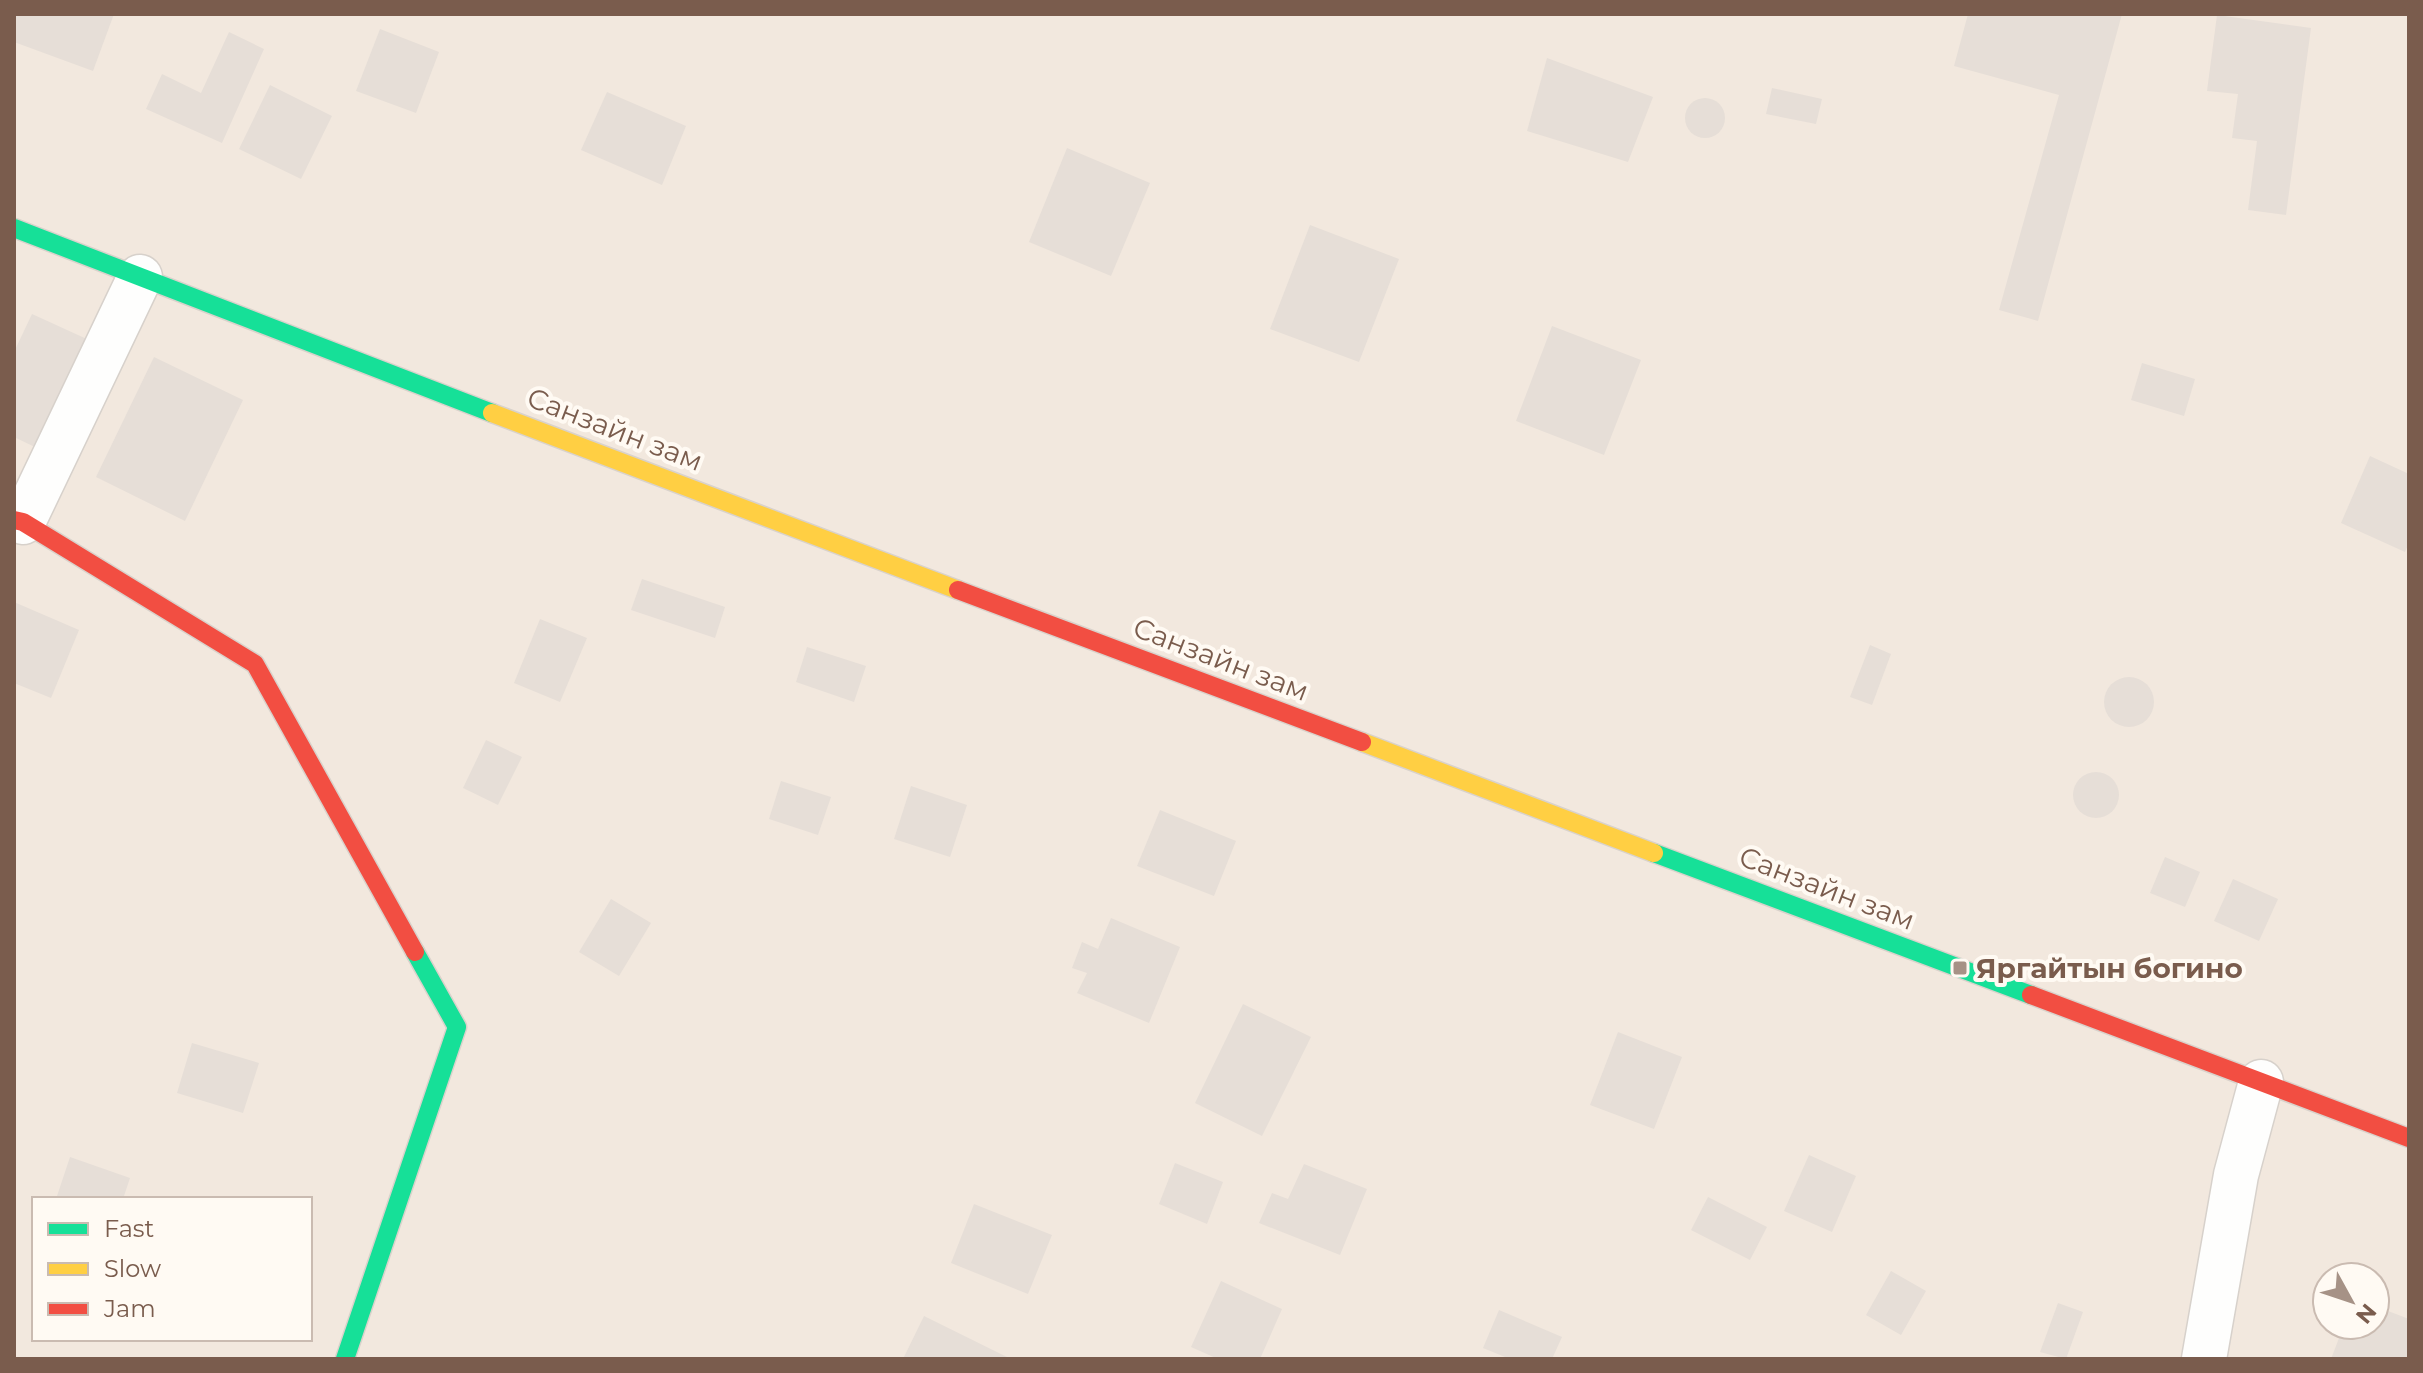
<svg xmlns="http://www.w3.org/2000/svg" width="2423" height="1373" font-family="Montserrat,sans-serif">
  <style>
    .residential { fill: #f2e8de; fill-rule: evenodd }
    .building { fill: #e6ded7 }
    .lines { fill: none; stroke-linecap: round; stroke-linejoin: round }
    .street-casing { stroke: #d7d1cb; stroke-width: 47 }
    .fast-casing { stroke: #d9d2cb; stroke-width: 21 }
    .slow-casing { stroke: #d9d2cb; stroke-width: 21 }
    .jam-casing { stroke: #d9d2cb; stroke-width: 21 }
    .street { stroke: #fefefd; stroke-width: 44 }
    .fast { stroke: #16e098; stroke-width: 18 }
    .slow { stroke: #ffcf43; stroke-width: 18 }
    .jam { stroke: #f24e42; stroke-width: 18 }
    .poi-dot { fill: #a69286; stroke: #fffaf3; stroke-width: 3 }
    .labels { text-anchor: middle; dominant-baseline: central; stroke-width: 8; stroke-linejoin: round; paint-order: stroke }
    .street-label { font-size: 28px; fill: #7a5c4d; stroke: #fffaf3 }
    .poi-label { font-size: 28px; font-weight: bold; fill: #7a5c4d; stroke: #fffaf3; text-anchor: start }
  </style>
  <rect width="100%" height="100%" fill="#f9f5f0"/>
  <path class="residential" d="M14 14H2409V1359H14ZM34 1199H310V1339H34ZM2327 1277H2375V1325H2327Z"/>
  <g class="building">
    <polygon points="14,14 114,14 93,71 14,42"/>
    <polygon points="1968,14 2122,14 2038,321 1999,310 2059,95 1954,66"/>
    <polygon points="2217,15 2311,28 2286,215 2248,210 2257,141 2232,138 2238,94 2207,91"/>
    <polygon points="380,29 439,52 416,113 356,91"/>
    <polygon points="229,32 264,49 222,143 146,109 162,74 201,93"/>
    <polygon points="1547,58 1653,97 1628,162 1527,131"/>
    <polygon points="270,85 332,116 301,179 239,149"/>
    <polygon points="1772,88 1822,99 1816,124 1766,114"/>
    <polygon points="607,92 686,126 662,185 581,150"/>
    <circle cx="1705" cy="118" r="20"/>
    <polygon points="1067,148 1150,183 1111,276 1029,242"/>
    <polygon points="1310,225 1399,259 1359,362 1270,329"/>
    <polygon points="32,314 89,340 39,449 14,437 14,352"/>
    <polygon points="1552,326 1641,360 1604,455 1516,421"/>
    <polygon points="154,357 243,400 185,521 96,477"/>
    <polygon points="2142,363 2195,379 2184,416 2131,400"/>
    <polygon points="2370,456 2409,474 2409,543 2405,552 2341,523"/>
    <polygon points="642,579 725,607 715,638 631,610"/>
    <polygon points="14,602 79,630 51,698 14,683"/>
    <polygon points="540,619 587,638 560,702 514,683"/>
    <polygon points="1870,645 1891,654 1872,705 1850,697"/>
    <polygon points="807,647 866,666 854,702 796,682"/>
    <circle cx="2129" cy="702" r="25"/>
    <polygon points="486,740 522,757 498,805 463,788"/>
    <circle cx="2096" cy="795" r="23"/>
    <polygon points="781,781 831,797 818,835 769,819"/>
    <polygon points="911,786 967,805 950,857 894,839"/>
    <polygon points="1160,810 1236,841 1214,896 1137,866"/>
    <polygon points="2165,857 2200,872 2185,907 2150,893"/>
    <polygon points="2233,879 2278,899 2259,941 2214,921"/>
    <polygon points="611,899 651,923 619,976 579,952"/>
    <polygon points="1111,918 1180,947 1149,1023 1077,993 1087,973 1072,968 1082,942 1098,949"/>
    <polygon points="1243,1004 1311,1037 1262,1136 1195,1103"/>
    <polygon points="1618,1032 1682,1057 1654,1129 1590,1105"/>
    <polygon points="192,1043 259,1063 243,1113 177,1093"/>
    <polygon points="1809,1155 1856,1176 1832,1232 1784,1211"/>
    <polygon points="70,1157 130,1178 123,1199 56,1199"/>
    <polygon points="1175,1163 1223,1182 1207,1224 1159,1204"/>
    <polygon points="1304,1164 1367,1189 1340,1255 1259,1223 1272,1193 1288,1199"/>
    <polygon points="1708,1197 1767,1227 1750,1260 1691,1230"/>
    <polygon points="974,1204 1052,1235 1028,1294 951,1263"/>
    <polygon points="1891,1271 1926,1291 1901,1335 1866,1315"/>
    <polygon points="1221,1281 1282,1309 1260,1359 1218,1359 1191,1347"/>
    <polygon points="2058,1303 2083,1312 2066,1359 2040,1352"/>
    <polygon points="2375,1306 2409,1319 2409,1359 2331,1359 2344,1325 2375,1325"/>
    <polygon points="1499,1310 1562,1337 1552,1359 1510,1359 1483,1348"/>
    <polygon points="924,1316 1011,1359 903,1359"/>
  </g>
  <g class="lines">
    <g class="street-casing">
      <g id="street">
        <polyline points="23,522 140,277"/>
        <polyline points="2204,1359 2236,1175 2261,1082"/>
      </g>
    </g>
    <g class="fast-casing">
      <g id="fast">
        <polyline points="14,228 492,413"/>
        <polyline points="1654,853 2031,995"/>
        <polyline points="345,1359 457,1027 415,952"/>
      </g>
    </g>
    <g class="slow-casing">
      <g id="slow">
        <polyline points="492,413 958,590"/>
        <polyline points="1362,742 1654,853"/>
      </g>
    </g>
    <g class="jam-casing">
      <g id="jam">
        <polyline points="14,520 23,522 255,664 415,952"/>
        <polyline points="958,590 1362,742"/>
        <polyline points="2031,995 2409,1138"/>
      </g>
    </g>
    <use href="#street" class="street"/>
    <use href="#fast" class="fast"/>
    <use href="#slow" class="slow"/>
    <use href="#jam" class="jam"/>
  </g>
  <rect class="poi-dot" x="1952" y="960" width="16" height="16" rx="4"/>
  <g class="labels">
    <g class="street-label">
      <text transform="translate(615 429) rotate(21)">Санзайн зам</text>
      <text transform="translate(1221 659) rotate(21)">Санзайн зам</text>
      <text transform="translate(1827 888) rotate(21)">Санзайн зам</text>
    </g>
    <g class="poi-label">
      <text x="1976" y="968">Яргайтын богино</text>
    </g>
  </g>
  <rect width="2423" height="1373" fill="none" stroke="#7a5c4d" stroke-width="32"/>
  <rect x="32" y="1197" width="280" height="144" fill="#fffaf3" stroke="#cabbb1" stroke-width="2"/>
  <rect x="48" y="1223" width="40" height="12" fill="#16e098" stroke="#cabbb1" stroke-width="2"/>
  <text x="104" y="1237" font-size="24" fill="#7a5c4d">Fast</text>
  <rect x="48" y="1263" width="40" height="12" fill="#ffcf43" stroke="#cabbb1" stroke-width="2"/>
  <text x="104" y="1277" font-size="24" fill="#7a5c4d">Slow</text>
  <rect x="48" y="1303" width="40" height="12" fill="#f24e42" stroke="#cabbb1" stroke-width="2"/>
  <text x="104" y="1317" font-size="24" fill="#7a5c4d">Jam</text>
  <g transform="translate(2351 1301) rotate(130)"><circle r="38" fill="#fffaf3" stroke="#cabbb1" stroke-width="2"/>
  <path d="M0-6L14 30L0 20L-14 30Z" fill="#a69286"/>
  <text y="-12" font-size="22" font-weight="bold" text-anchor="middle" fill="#7a5c4d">N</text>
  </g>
</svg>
